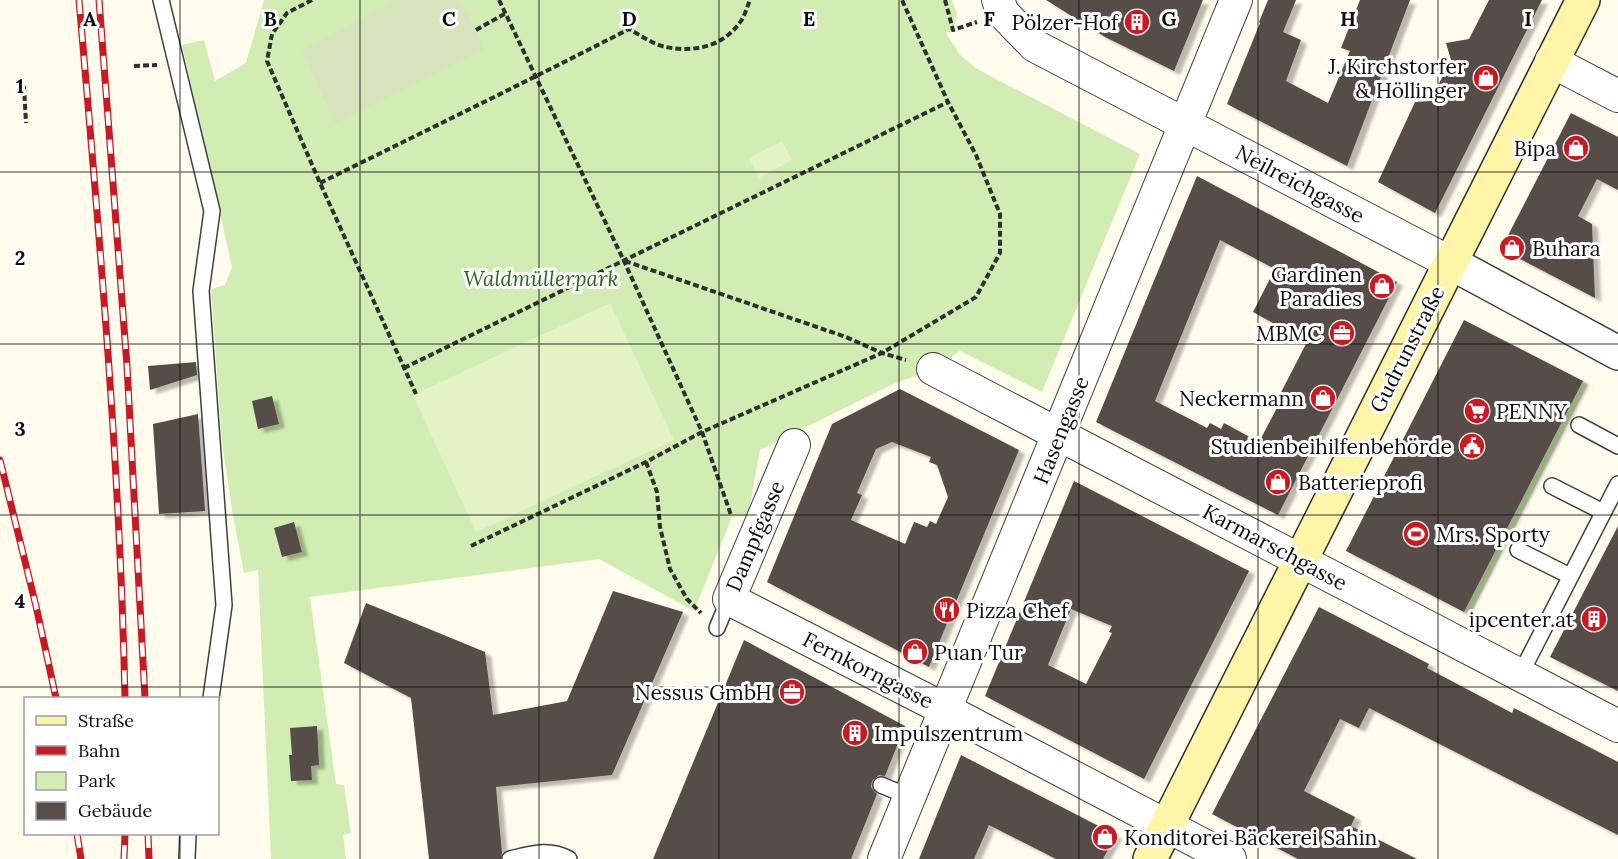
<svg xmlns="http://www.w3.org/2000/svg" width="1618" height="859" font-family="Lora,serif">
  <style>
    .green { fill: #d1edb3 }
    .cemetery { fill: #d6e3bc }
    .pitch { fill: #e4f3c5 }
    .building { fill: #564e48; fill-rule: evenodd; filter: url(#shadow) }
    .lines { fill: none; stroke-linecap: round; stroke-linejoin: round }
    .service-casing { stroke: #404040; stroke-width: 18 }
    .minor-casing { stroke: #404040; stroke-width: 34 }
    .tertiary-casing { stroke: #404040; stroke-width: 36 }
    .secondary-casing { stroke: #2f2f2f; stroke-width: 36 }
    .path { stroke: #2f2f2f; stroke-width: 4; stroke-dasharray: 6 3; stroke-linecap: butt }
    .service { stroke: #fff; stroke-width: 15 }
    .minor { stroke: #fff; stroke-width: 32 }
    .tertiary { stroke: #fff; stroke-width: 33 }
    .secondary { stroke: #fff5a8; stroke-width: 33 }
    .rail-casing { stroke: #c91922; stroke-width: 7 }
    .rail { stroke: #fff; stroke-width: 4.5; stroke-dasharray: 14; stroke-linecap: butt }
    .grid { fill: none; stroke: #0d0d0d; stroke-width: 1.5; stroke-opacity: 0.55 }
    .labels { text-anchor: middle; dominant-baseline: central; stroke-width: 6; stroke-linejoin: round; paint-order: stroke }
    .poi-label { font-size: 21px; fill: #0d0d0d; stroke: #fff; text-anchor: end }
    .street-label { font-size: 21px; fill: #0d0d0d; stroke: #fff }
    .park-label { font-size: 21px; font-style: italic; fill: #296a18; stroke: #fff }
    .grid-label { font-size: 20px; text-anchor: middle; font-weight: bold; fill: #0d0d0d; stroke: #fff; stroke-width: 6; stroke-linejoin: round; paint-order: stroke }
  </style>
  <defs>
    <filter id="shadow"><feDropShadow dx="6" dy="4" stdDeviation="1.5" flood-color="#0004"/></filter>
  </defs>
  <rect width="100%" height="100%" fill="#fffbed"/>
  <g class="green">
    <polygon points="264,0 952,0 957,14 953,30 946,33 960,55 977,69 1140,154 1042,392 960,351 933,369 891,385 760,450 748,516 732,517 694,611 599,559 310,597 336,784 344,785 351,833 343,835 346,859 271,859 258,570 244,573 232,510 222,442 211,289 225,285 232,267 182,45 204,40 215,81 246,63"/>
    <polygon points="1583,381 1588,384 1470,615 1464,612"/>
  </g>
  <polygon class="cemetery" points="396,0 461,0 485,49 335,123 302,50"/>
  <g class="pitch">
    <polygon points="782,141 792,160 759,178 749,158"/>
    <polygon points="610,303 674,440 476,532 413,395"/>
  </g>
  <g class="building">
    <polygon points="1046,0 1203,0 1174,71 1105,37"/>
    <polygon points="1268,0 1296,0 1283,32 1301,40 1286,81 1328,103 1350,51 1341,48 1360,0 1410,0 1347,166 1227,104 1260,23 1259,22"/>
    <polygon points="1489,0 1542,0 1435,213 1378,182 1415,102 1430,101 1451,60 1446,43 1469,39"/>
    <polygon points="1571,113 1618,137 1618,190 1597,179 1578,216 1592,224 1595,298 1501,249"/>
    <path d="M1197 176 1397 282 1278 515 1096 422ZM1220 240 1275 269 1253 312 1307 342 1276 402 1279 404 1259 442 1224 423 1221 429 1210 423 1207 428 1155 401Z"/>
    <polygon points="1464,320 1583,381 1464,612 1346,551"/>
    <polygon points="196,362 197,375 150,390 148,366"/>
    <path d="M900 389 1019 450 929 667 767 582 832 424ZM892 442 931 457 929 462 937 465 948 497 936 524 930 521 927 527 914 522 905 544 851 520 862 495 857 493 876 449Z"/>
    <polygon points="272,396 279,424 258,429 252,401"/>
    <polygon points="198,414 205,511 159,514 153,424"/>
    <path d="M1074 481 1249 571 1144 779 985 696ZM1071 609 1112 626 1109 632 1112 633 1086 684 1048 665Z"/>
    <polygon points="294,522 302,552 282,557 274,528"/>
    <polygon points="1618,526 1618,691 1550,657"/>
    <polygon points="613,591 683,612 612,775 496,787 502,853 501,859 429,859 411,698 344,663 366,603 485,652 493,715 567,701"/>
    <polygon points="1319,607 1429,664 1427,668 1512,713 1514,708 1618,762 1618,835 1369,708 1359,728 1340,719 1304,791 1355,817 1351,826 1417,859 1298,859 1212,814"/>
    <polygon points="744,640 905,726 885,776 879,775 872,781 871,787 874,791 877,794 851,859 653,859"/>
    <polygon points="317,726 319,765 311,766 312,780 291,781 289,755 292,755 290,728"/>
    <polygon points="961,755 1116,835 1103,859 1056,859 989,825 974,859 919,859"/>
  </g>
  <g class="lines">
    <g class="service-casing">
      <g id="service">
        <polyline points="161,0 212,211 201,291 224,605 211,698"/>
        <polyline points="1579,425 1618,446"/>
        <polyline points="1552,486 1603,512"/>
        <polyline points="1518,550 1570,576"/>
        <polyline points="717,628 729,599"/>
        <polyline points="1520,675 1618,484"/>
        <polyline points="881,785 910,797"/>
        <polyline points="187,859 188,834"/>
        <path d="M510 859C531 854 549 848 569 859"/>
      </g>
    </g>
    <g class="minor-casing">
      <g id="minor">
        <polyline points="998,0 1003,13 1035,46 1451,263"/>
        <polyline points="1551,61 1618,96"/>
        <polyline points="933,369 1618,726"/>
        <polyline points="794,445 729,599 946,710 1230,859"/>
        <polyline points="884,859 1236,0"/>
      </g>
    </g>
    <g class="tertiary-casing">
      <polyline id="tertiary" points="1451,263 1618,353"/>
    </g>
    <g class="secondary-casing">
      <polyline id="secondary" points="1150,859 1583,0"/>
    </g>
    <g class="path">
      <polyline points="312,0 287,13 272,34 267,61 320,183 416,394"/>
      <polyline points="499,0 624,261 702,432 731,515"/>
      <polyline points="945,0 953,30 977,22"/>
      <polyline points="476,30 506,13"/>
      <polyline points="134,66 157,65"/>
      <polyline points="24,86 26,123"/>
      <path d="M320 183C423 132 526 82 629 29 640 35 654 45 666 47 695 53 724 46 741 21 745 15 747 7 750 0"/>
      <polyline points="625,261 846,337 882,353 906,360"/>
      <polyline points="404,368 948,102"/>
      <polyline points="646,462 657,492 660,527 670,569 687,599 701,613"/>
      <polyline points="471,546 646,462 702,432 882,353 976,297 1000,253 1000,214 976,155 948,102 902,0"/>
    </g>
    <use href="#service" class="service"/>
    <use href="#minor" class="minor"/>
    <use href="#tertiary" class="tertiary"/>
    <use href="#secondary" class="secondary"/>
    <g class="rail-casing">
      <g id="rail">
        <path d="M79 0C99 232 120 465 125 698"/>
        <polyline points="99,0 127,366 145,698"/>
        <polyline points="0,460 36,606 56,698"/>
        <polyline points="77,834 81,859"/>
        <polyline points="148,834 149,859"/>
        <polyline points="124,859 125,834"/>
      </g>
    </g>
    <use href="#rail" class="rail"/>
  </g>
  <path class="grid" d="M180 0V698M360 0V859M539 0V859M719 0V859M899 0V859M1079 0V859M1258 0V859M1438 0V859M0 172H1618M0 344H1618M0 515H1618M0 687H1618M180 834V859"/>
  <defs>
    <g id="building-disc" transform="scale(1.35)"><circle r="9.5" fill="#c91922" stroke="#fff"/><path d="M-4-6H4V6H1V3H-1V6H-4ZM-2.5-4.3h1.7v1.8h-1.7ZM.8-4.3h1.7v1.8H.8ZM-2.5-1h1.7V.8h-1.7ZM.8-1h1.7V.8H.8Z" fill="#fff"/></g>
    <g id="shop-disc" transform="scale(1.35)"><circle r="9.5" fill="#c91922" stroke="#fff"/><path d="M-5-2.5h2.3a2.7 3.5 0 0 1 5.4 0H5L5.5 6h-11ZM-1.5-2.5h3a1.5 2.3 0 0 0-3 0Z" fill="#fff"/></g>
    <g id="office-disc" transform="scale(1.35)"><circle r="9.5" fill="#c91922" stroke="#fff"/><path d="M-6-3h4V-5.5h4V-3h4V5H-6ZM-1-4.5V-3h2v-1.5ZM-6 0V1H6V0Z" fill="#fff"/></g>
    <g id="supermarket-disc" transform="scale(1.35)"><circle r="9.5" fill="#c91922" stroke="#fff"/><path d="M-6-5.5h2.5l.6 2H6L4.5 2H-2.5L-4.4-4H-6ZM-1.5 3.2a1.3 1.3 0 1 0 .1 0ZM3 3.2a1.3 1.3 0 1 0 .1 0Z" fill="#fff"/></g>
    <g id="civic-disc" transform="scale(1.35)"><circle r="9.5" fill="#c91922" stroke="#fff"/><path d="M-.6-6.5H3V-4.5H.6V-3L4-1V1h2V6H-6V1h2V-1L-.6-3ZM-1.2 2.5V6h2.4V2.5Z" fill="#fff"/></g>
    <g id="stadium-disc" transform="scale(1.35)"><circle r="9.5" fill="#c91922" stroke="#fff"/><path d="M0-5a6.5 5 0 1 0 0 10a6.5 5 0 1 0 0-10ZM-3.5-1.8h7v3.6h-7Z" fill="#fff"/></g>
    <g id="restaurant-disc" transform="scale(1.35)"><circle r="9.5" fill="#c91922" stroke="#fff"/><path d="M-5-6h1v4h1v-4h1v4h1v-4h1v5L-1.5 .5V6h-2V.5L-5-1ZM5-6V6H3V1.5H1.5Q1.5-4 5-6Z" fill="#fff"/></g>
  </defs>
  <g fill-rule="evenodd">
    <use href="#building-disc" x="1137" y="22"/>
    <use href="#shop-disc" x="1486" y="78"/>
    <use href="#shop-disc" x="1576" y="148"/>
    <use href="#shop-disc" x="1512" y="248"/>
    <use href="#shop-disc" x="1382" y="286"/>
    <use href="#office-disc" x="1342" y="333"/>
    <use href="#shop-disc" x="1323" y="398"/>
    <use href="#supermarket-disc" x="1477" y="411"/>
    <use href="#civic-disc" x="1472" y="446"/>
    <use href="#shop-disc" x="1278" y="482"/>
    <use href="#stadium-disc" x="1416" y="534"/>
    <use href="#restaurant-disc" x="947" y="610"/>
    <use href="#building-disc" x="1594" y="619"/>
    <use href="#shop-disc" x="915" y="652"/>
    <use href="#office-disc" x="792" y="692"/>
    <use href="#building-disc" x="855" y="733"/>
    <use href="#shop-disc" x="1105" y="837"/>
  </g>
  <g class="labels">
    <g class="poi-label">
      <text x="1118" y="22">Pölzer-Hof</text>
      <text x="1466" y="66">J. Kirchstorfer<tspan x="1466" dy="24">&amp; Höllinger</tspan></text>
      <text x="1556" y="148">Bipa</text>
      <text x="1532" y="248" text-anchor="start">Buhara</text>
      <text x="1362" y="274">Gardinen<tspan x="1362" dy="24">Paradies</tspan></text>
      <text x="1322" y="333">MBMC</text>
      <text x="1304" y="398">Neckermann</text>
      <text x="1496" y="411" text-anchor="start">PENNY</text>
      <text x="1452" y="446">Studienbeihilfenbehörde</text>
      <text x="1298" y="482" text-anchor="start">Batterieprofi</text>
      <text x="1436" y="534" text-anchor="start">Mrs. Sporty</text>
      <text x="966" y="610" text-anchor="start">Pizza Chef</text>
      <text x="1574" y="619">ipcenter.at</text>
      <text x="934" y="652" text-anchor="start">Puan Tur</text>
      <text x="772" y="692">Nessus GmbH</text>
      <text x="874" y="733" text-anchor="start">Impulszentrum</text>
      <text x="1124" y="837" text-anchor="start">Konditorei Bäckerei Sahin</text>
    </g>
    <g class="street-label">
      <text transform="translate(1300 184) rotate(28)">Neilreichgasse</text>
      <text transform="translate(1407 349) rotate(-63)">Gudrunstraße</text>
      <text transform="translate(1061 430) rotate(-68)">Hasengasse</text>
      <text transform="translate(755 536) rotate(-67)">Dampfgasse</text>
      <text transform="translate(1275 547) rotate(28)">Karmarschgasse</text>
      <text transform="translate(868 670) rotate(27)">Fernkorngasse</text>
    </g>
    <g class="park-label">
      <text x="541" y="278">Waldmüllerpark</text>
    </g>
  </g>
  <g class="grid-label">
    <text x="90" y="26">A</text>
    <text x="270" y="26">B</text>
    <text x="449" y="26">C</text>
    <text x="629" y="26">D</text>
    <text x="809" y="26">E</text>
    <text x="989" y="26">F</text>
    <text x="1169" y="26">G</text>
    <text x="1348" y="26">H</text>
    <text x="1528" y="26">I</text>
    <text x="20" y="93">1</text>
    <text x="20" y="265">2</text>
    <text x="20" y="436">3</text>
    <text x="20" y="608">4</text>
  </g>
  <rect x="24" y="697" width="195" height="138" fill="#ffffff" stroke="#9e9e9e" stroke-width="1.5"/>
  <rect x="36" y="716" width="30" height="9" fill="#fff5a8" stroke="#9e9e9e" stroke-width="1.5"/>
  <text x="78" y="727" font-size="18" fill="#0d0d0d">Straße</text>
  <rect x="36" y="746" width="30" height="9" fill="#c91922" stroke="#9e9e9e" stroke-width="1.5"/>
  <text x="78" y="757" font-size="18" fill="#0d0d0d">Bahn</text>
  <rect x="36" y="772" width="30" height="18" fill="#d1edb3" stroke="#9e9e9e" stroke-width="1.5"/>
  <text x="78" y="787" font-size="18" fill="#0d0d0d">Park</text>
  <rect x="36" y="802" width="30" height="18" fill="#564e48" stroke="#9e9e9e" stroke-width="1.5"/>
  <text x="78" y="817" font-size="18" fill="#0d0d0d">Gebäude</text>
</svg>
